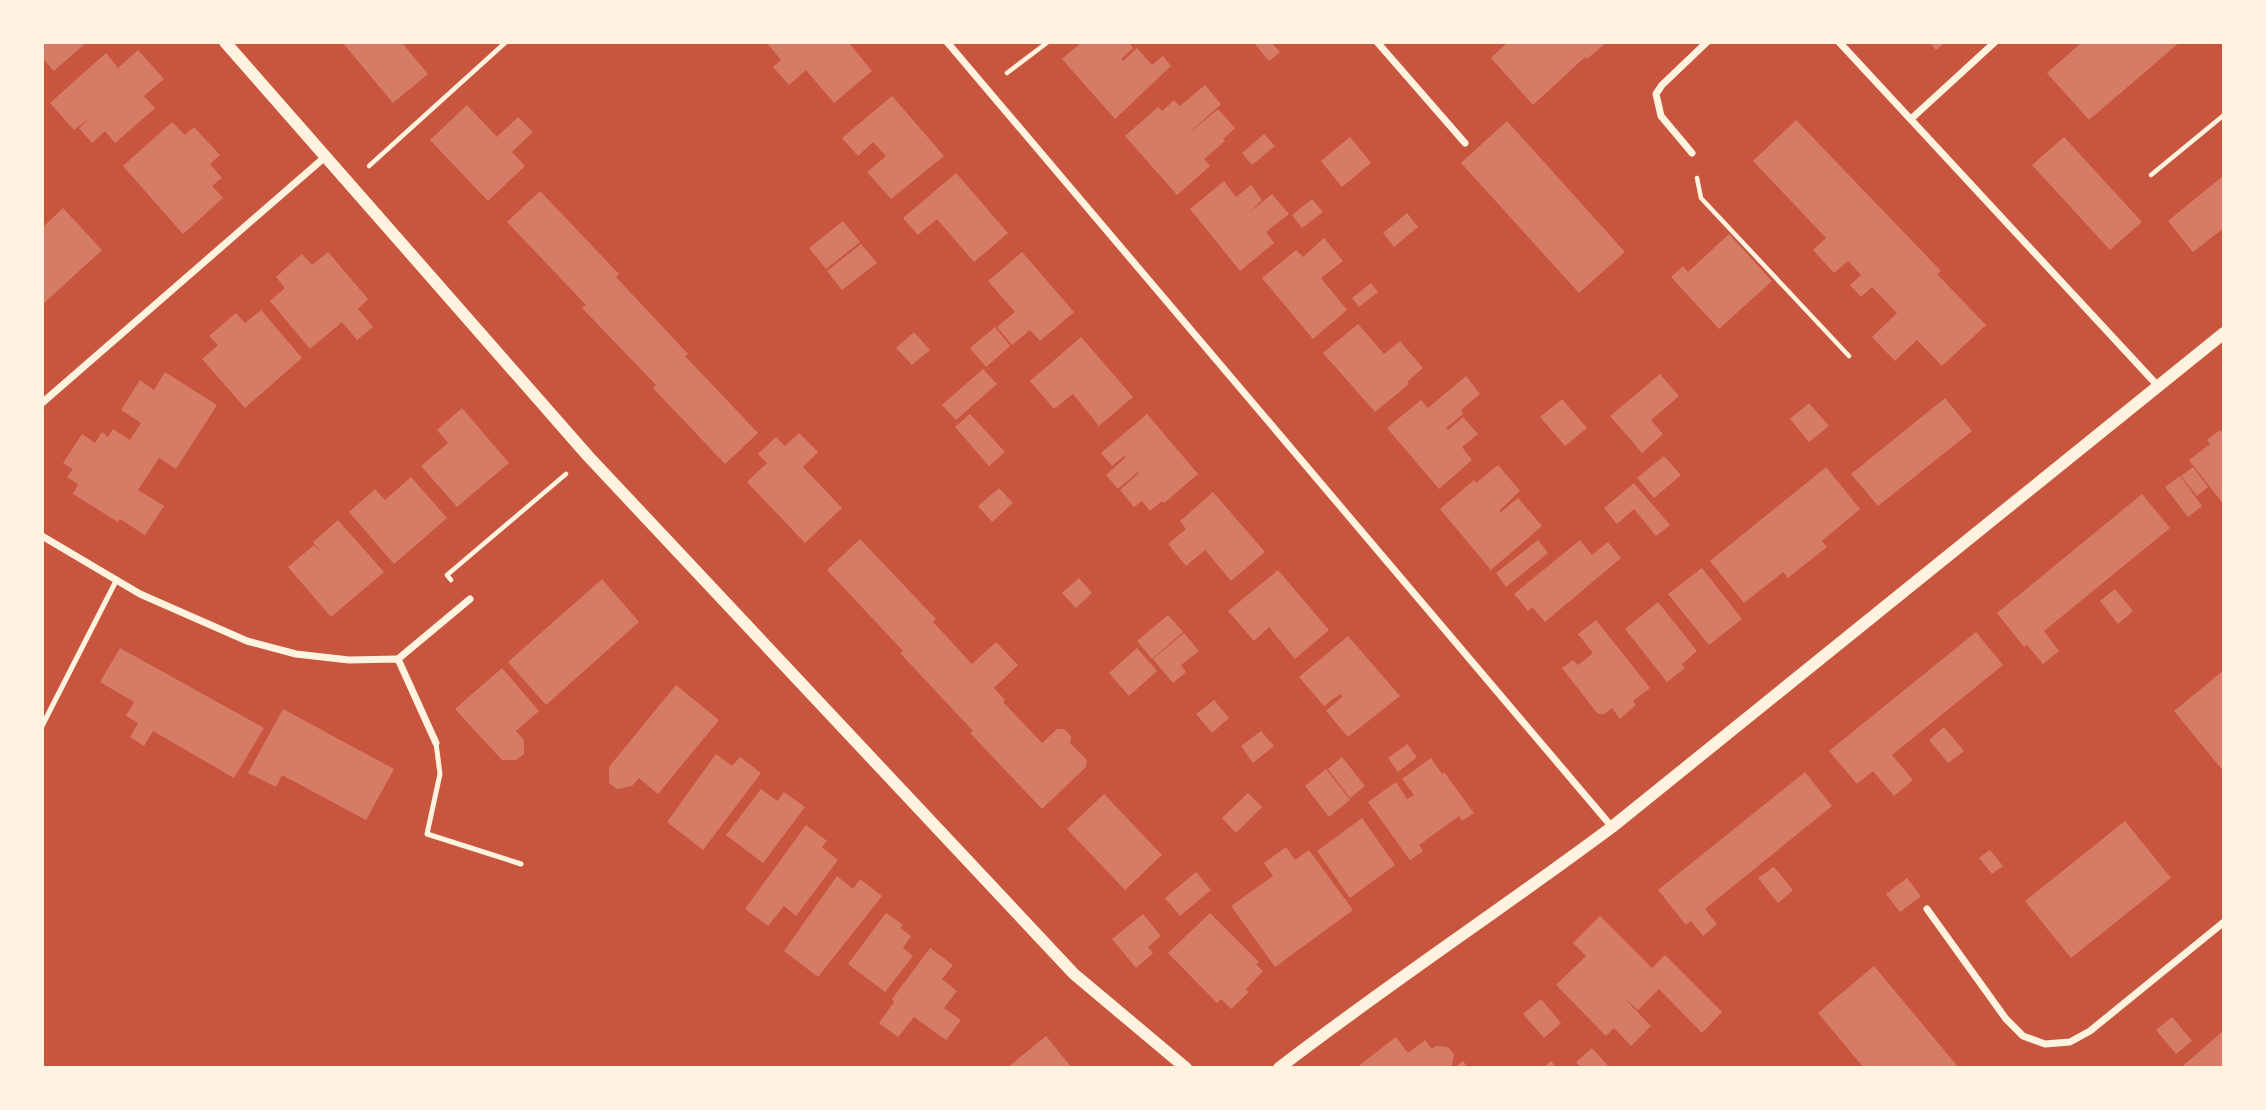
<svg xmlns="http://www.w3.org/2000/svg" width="2266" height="1110" font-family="'IBM Plex Sans',sans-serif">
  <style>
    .building { fill: #d67c66 }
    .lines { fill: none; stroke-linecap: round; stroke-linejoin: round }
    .path { stroke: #fff3e0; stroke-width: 4.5 }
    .service { stroke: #fff3e0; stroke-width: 5 }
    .minor { stroke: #fff3e0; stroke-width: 7 }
    .tertiary { stroke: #fff3e0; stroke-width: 12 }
  </style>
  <rect width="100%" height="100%" fill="#c8553d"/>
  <g class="building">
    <polygon points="42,42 87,42 54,71 42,58"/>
    <polygon points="342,42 401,42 428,74 393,103"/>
    <polygon points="766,42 848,42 872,71 834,103 806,70 789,85 773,67 781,60"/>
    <polygon points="1082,42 1129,42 1133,48 1121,59 1123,61 1137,48 1152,65 1163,56 1171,66 1115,119 1062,59"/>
    <polygon points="1253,42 1271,42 1280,52 1269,61"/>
    <polygon points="1508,42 1607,42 1587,59 1585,57 1533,105 1491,58"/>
    <polygon points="1929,42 1946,42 1936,50"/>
    <polygon points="2082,42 2180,42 2089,120 2047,73"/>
    <polygon points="138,50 164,79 144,96 155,108 115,143 105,131 92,143 79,128 91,117 74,130 50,103 106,53 118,68"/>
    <polygon points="1205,85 1221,104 1185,137 1218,109 1235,128 1223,139 1225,141 1204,159 1210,166 1177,195 1125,136 1158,107 1162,111 1174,100 1180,106"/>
    <polygon points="892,96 944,156 891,199 867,172 886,156 873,142 858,156 842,138"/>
    <polygon points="467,105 497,137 518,117 533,132 512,152 525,166 488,201 430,140"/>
    <polygon points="1796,120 1941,271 1937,274 1986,325 1942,366 1917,340 1895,361 1872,337 1897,313 1872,287 1861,297 1850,285 1861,275 1848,261 1834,273 1813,250 1826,238 1753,161"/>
    <polygon points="1507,121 1625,252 1579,293 1461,163"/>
    <polygon points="172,122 185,135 194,127 220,155 210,164 222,178 212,186 223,198 183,234 123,166"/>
    <polygon points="1264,134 1275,146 1252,165 1242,153"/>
    <polygon points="1350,137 1371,163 1342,187 1321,161"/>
    <polygon points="2064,137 2142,222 2110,250 2032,165"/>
    <polygon points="956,173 1008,233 974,262 937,219 918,235 903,218"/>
    <polygon points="2224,175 2224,228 2193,252 2168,221"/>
    <polygon points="1224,181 1236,197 1251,185 1262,200 1249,213 1272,194 1289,214 1266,232 1274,243 1240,271 1190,209"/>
    <polygon points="540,191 619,274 616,277 688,354 685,356 758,433 725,464 653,388 656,385 582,308 586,305 507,222"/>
    <polygon points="1312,199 1323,212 1302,228 1292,215"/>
    <polygon points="63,208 102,250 42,305 42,228"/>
    <polygon points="1407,213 1418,227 1394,247 1383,233"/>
    <polygon points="843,221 860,242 826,269 809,248"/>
    <polygon points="1729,234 1772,281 1719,329 1671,277 1683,266 1688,272"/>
    <polygon points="1324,238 1343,261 1321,278 1347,310 1313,339 1262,278 1296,250 1303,257"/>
    <polygon points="861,244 877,263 842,290 827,271"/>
    <polygon points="328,252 368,299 358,309 373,327 357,340 342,322 310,349 270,301 285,288 276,277 289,265 302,254 312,265"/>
    <polygon points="1022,252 1074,312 1040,341 1030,330 1012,345 997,327 1015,312 988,281"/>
    <polygon points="1371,283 1378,292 1359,307 1352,298"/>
    <polygon points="261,310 302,358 245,408 202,359 218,345 209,336 236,313 245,323"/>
    <polygon points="1358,324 1384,354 1400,341 1423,368 1407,382 1409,384 1375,412 1323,353"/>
    <polygon points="995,327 1010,346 986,367 970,348"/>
    <polygon points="914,332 930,350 912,365 896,348"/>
    <polygon points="1081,337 1133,397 1099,426 1073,394 1054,409 1030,381"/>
    <polygon points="983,369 997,384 956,420 942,405"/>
    <polygon points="165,372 217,405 176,469 159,458 138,490 164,506 145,535 120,519 118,522 73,494 78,484 67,477 73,469 63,463 82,434 95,443 102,432 108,437 113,429 130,440 141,423 121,410 140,380 154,390"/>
    <polygon points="1660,374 1679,396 1651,420 1663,434 1642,453 1610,416"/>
    <polygon points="1466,376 1480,394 1461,410 1463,414 1446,428 1448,430 1463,417 1478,434 1462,447 1472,460 1439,489 1387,428 1421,400 1428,408"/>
    <polygon points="1945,398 1972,431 1878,506 1851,474"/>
    <polygon points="1562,399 1587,428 1565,446 1540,417"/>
    <polygon points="1809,403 1829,426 1809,442 1790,419"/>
    <polygon points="462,408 509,463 457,507 421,466 448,443 437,430"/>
    <polygon points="970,414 1005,452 989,466 955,427"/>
    <polygon points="1147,414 1198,474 1164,503 1162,501 1150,511 1142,501 1134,507 1120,490 1139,473 1138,472 1118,489 1106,475 1126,457 1124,456 1112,466 1101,453"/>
    <polygon points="2220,430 2224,435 2224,505 2189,460 2210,444 2207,440"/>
    <polygon points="799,433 818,452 803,467 842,508 805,543 747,482 767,463 758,454 776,437 785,446"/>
    <polygon points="1664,456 1681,475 1654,498 1637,478"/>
    <polygon points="1498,465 1520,491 1499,511 1501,512 1518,498 1542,526 1491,570 1440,509 1474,480 1476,483"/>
    <polygon points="1826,467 1860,509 1822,541 1827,547 1798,570 1788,578 1783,572 1744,603 1710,561"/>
    <polygon points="2193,467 2208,487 2197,496 2181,476"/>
    <polygon points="2180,476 2202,506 2188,517 2165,487"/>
    <polygon points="411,477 447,518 394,564 349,512 375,489 385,500"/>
    <polygon points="1634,483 1670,525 1656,536 1634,509 1617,524 1604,508"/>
    <polygon points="999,488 1013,503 992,522 978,506"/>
    <polygon points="1213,492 1265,552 1231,581 1205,550 1186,566 1168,544 1186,529 1180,521"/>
    <polygon points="2142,494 2170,528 2044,631 2059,651 2043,664 2027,645 2024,647 1997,613"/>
    <polygon points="338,520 384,572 331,617 288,567 314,545 323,554 313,542"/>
    <polygon points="860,539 936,619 933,622 972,664 996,642 1018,665 994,688 1005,700 1003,702 1042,743 1057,729 1064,729 1071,736 1070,743 1087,760 1086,767 1042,809 970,733 973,731 900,653 903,651 827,570"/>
    <polygon points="1538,540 1548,553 1506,587 1496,573"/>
    <polygon points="1580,540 1592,555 1608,542 1621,558 1545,622 1532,607 1528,611 1514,594"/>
    <polygon points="1702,568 1742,619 1709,645 1668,594"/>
    <polygon points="1278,570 1329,630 1295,659 1269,627 1254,641 1228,611"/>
    <polygon points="1079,578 1092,593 1076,608 1062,593"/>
    <polygon points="602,579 639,622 546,705 508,662"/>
    <polygon points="2115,589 2133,611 2118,624 2100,601"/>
    <polygon points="1658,602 1697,651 1682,664 1685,668 1667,682 1625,629"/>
    <polygon points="1168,615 1183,632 1152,659 1137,641"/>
    <polygon points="1596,620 1650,688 1633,701 1636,705 1620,719 1612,708 1604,714 1598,714 1562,668 1573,660 1578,665 1593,653 1578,634"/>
    <polygon points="1976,632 2003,665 1892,755 1913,780 1894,796 1873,771 1857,784 1829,751"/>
    <polygon points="1184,633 1199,651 1181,665 1186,672 1173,683 1153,659"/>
    <polygon points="1348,636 1400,696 1348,737 1326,711 1342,697 1340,694 1324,706 1299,677"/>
    <polygon points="120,648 264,728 234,778 153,731 144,746 130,737 138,723 126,716 134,702 100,682"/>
    <polygon points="1137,648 1157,671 1129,696 1109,673"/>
    <polygon points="502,668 539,711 516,731 524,740 524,754 516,760 502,760 455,709"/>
    <polygon points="2224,670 2224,772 2174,711"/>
    <polygon points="676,685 719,720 658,794 639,778 632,786 617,789 609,783 609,767"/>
    <polygon points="1214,700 1229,718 1212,733 1196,714"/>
    <polygon points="283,709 394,769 366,820 282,775 276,787 248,773"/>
    <polygon points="1944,727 1964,751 1948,763 1929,740"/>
    <polygon points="1261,731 1274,746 1253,763 1241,746"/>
    <polygon points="1407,744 1417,757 1398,772 1388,758"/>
    <polygon points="716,754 732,766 740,757 761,773 703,850 667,822"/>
    <polygon points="1342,757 1365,786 1350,798 1328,769"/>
    <polygon points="1431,758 1442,774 1444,772 1474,813 1462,821 1459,816 1419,845 1423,851 1410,860 1368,802 1396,782 1407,799 1414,795 1402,779"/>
    <polygon points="1326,769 1350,800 1329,817 1305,786"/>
    <polygon points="1805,772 1832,806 1705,909 1717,924 1703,936 1691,921 1686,925 1658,890"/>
    <polygon points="761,789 777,801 784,792 805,807 763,863 726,835"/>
    <polygon points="1248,793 1262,807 1236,833 1222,818"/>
    <polygon points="1104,794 1162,855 1125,890 1067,829"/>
    <polygon points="1362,818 1395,865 1350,898 1317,851"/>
    <polygon points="2125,821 2171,878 2071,958 2025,901"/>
    <polygon points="806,825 827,841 822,847 838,860 796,916 784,906 768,926 745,909"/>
    <polygon points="1286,847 1295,860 1309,850 1353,910 1275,967 1231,906 1273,876 1264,863"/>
    <polygon points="1990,850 2003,866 1992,874 1979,858"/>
    <polygon points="1774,867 1793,890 1778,903 1758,878"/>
    <polygon points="1196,872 1211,890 1180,916 1165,898"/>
    <polygon points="837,876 853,889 860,879 882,896 818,977 784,951"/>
    <polygon points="1907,878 1921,896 1900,912 1886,894"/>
    <polygon points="886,913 903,925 900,928 911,936 903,948 913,956 885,992 848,964"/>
    <polygon points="1210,913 1259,962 1256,964 1263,971 1246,989 1249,992 1231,1009 1221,999 1217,1003 1168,953"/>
    <polygon points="1143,914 1161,936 1148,947 1153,953 1136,968 1112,939"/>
    <polygon points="1600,916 1652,968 1665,955 1722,1012 1702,1033 1659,989 1638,1010 1623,997 1651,1026 1631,1046 1614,1028 1606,1036 1556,985 1586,956 1573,943"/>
    <polygon points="930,948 953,965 942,979 957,991 944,1008 961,1020 946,1040 914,1017 898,1037 879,1023 894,1002 892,999"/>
    <polygon points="1874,966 1959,1068 1864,1068 1818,1013"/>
    <polygon points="1541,999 1561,1023 1544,1038 1523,1014"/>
    <polygon points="2172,1017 2192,1041 2176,1054 2156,1030"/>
    <polygon points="2224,1030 2224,1068 2180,1068 2192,1058"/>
    <polygon points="1046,1036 1072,1068 1007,1068"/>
    <polygon points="1396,1037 1408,1053 1425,1040 1432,1049 1436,1046 1448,1047 1454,1054 1452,1066 1356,1068"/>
    <polygon points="1592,1048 1610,1068 1582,1068 1576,1062"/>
    <polygon points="1463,1061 1468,1068 1454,1068"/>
    <polygon points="1551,1061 1557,1068 1543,1068"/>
  </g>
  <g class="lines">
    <g class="path">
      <polyline points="1007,73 1048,42"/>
      <polyline points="369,166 506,42"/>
      <polyline points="2151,175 2224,115"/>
      <polyline points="1697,178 1701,198 1849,356"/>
      <polyline points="451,580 447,575 566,474"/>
    </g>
    <g class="service">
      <polyline points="42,726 116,581"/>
      <polyline points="436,743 440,774 427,834 521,864"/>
    </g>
    <g class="minor">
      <polyline points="947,42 1612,827"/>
      <polyline points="1377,42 1465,143"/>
      <polyline points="1839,42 2158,386"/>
      <polyline points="1911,119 1995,42"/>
      <polyline points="1692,153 1661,116 1656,94 1662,85 1707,42"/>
      <polyline points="42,403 325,157"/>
      <polyline points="42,536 140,594 247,641 296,654 349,660 398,659 436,743"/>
      <polyline points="398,659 470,599"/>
      <polyline points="1927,909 2006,1019 2023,1036 2045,1044 2070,1042 2090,1031 2224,922"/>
    </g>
    <g class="tertiary">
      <polyline points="225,42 588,456 1074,974 1186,1068"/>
      <path d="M1279 1068C1388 984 1502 909 1612 827L2224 333"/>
    </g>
  </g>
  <rect width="2266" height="1110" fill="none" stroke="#fff3e0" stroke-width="88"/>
</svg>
